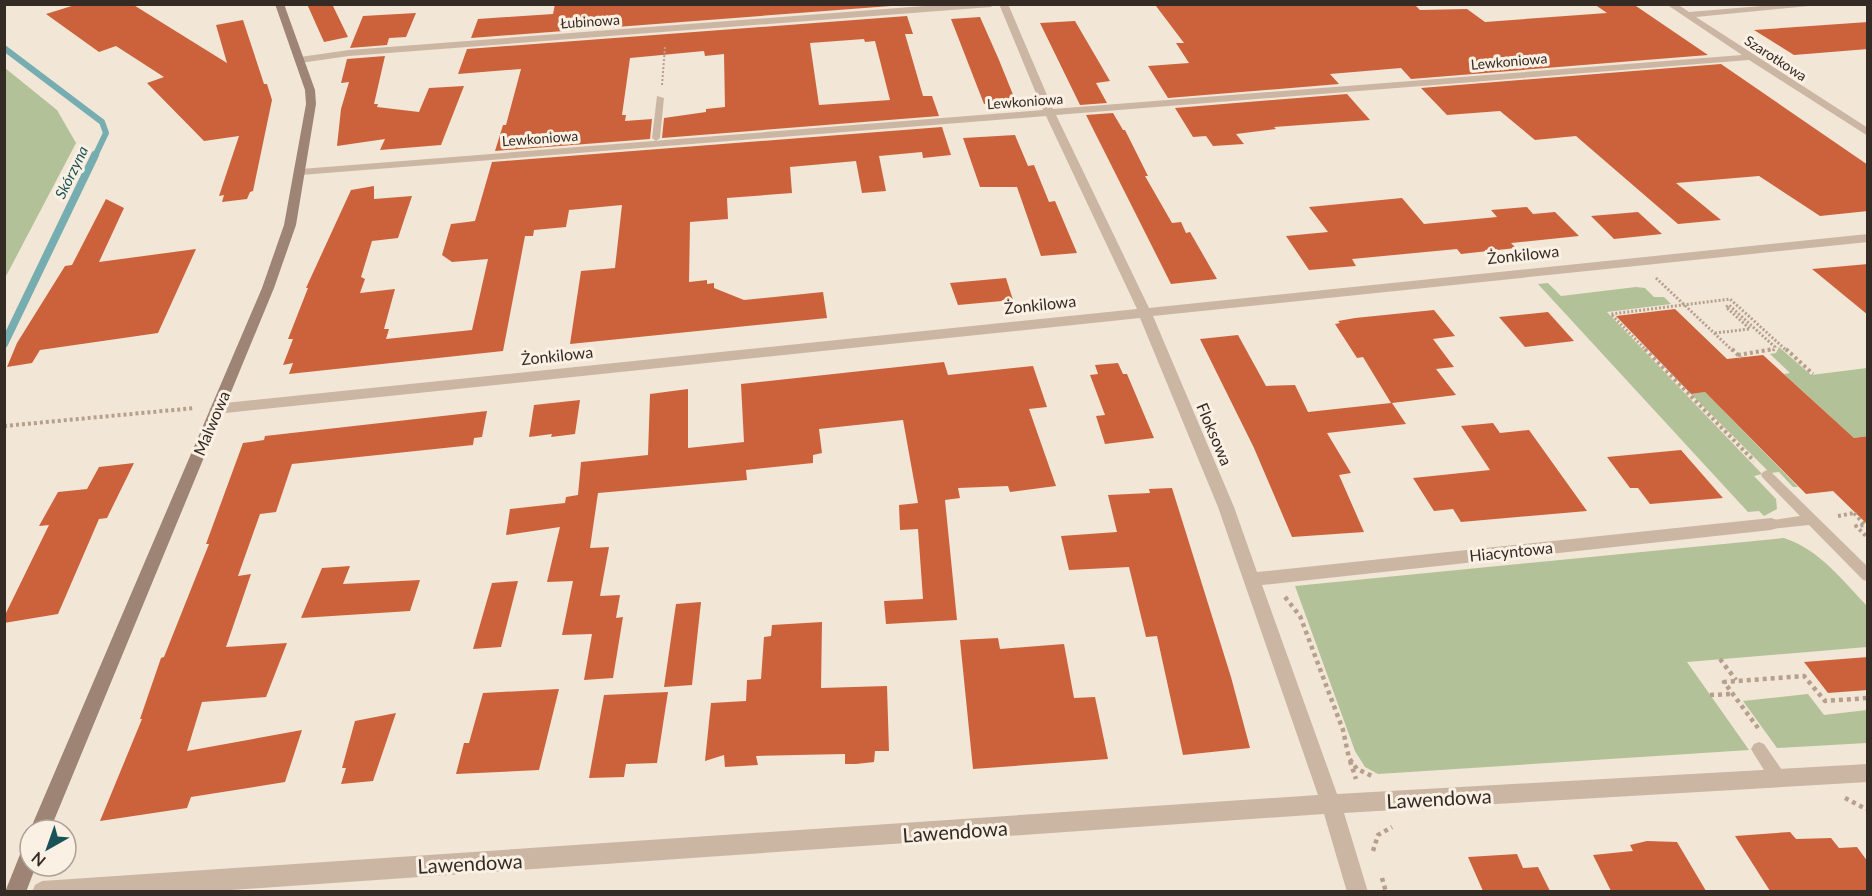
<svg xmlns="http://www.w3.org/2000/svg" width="1872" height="896" font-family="Lato,sans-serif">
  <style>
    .green { fill: #b2c197 }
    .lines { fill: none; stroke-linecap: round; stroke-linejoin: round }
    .stream-far1 { stroke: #75adb0; stroke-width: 6 }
    .stream { stroke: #75adb0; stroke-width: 8 }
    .building { fill: #cc623b; fill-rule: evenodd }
    .path-far3 { stroke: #b6a08d; stroke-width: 2; stroke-dasharray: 2 2; stroke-linecap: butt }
    .path-far2 { stroke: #b6a08d; stroke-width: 3; stroke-dasharray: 2 2; stroke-linecap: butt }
    .path-far1 { stroke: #b6a08d; stroke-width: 4; stroke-dasharray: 3 3; stroke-linecap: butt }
    .path { stroke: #b6a08d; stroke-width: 4.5; stroke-dasharray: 4 4; stroke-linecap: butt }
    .lane { fill: #cab6a3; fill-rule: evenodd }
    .street { fill: #cab6a3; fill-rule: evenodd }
    .secondary { fill: #9e8474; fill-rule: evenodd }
    .labels { text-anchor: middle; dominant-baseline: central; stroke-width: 6; stroke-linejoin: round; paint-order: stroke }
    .far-street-label { font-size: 14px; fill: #352b25; stroke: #faf0e3 }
    .far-water-label { font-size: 15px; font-style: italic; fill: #195358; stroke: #faf0e3 }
    .street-label { font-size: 16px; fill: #352b25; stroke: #faf0e3 }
    .near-street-label { font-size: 20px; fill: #352b25; stroke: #faf0e3 }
  </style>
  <rect width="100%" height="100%" fill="#f2e6d7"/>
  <g class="green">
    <polygon points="5,68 57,110 76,143 5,278"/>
    <polygon points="1548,283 1561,296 1636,287 1645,288 1654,297 1664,297 1671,304 1607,312 1762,474 1754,476 1776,499 1777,509 1764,516 1759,511 1748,512 1538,284"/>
    <polygon points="1779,347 1811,375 1867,368 1867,436 1854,438 1784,374 1790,373 1770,354 1776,353"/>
    <polygon points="1705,392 1798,487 1793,487 1779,472 1770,473 1691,394"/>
    <path d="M1784 538C1820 550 1842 580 1867 606V647L1687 662 1749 750 1378 774 1365 767 1355 751 1295 586Z"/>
    <polygon points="1808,694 1824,715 1867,710 1867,743 1777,748 1743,701"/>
  </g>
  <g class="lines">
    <polyline class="stream-far1" points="4,48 102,122 106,133 95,156"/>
    <polyline class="stream" points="4,344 95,155"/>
  </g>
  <g class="building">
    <polygon points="78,4 132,4 227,63 216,25 243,20 264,84 267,84 272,100 253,191 250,192 247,199 222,202 224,195 219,196 239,136 204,141 147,83 164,77 116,46 99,52 46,14"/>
    <polygon points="307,4 332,4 348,37 324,42"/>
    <polygon points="555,4 904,4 904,5 471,38 478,19 553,14"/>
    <polygon points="1181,4 1414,4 1420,10 1467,9 1485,22 1607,13 1594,4 1633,4 1708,55 1411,79 1401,68 1330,74 1339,84 1168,98 1148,66 1189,63 1176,43 1184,43 1156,6"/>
    <polygon points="416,13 406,37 389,38 387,45 350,48 363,16"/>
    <path d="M907 16 913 34H905L923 96H932L939 116 662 138 664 118 706 112V109L725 107 724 54 705 56 704 51 630 58 622 115H626L625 121 652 119 650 139 495 151 503 125H506L521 69 458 74 467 49ZM864 39 865 42 875 41 890 100 819 105 810 43Z"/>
    <polygon points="980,17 999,60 1016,102 984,104 951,19"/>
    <polygon points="1075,21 1110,81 1096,83 1107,103 1080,105 1040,23"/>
    <polygon points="1868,22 1868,49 1794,55 1754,30"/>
    <polygon points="385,56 374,104 378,104 377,107 419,112 429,88 464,86 441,145 380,150 385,139 337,146 341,109 349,82 341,83 347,59"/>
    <polygon points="1721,64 1868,165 1868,211 1820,216 1759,176 1676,183 1721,220 1678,224 1576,136 1535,140 1500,111 1447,115 1421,88"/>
    <polygon points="1347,94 1370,120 1274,127 1276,129 1236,134 1244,144 1213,146 1206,136 1193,137 1175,108"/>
    <polygon points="1113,113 1123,130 1125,130 1148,176 1145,176 1172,223 1181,222 1186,233 1190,232 1217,279 1171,284 1086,115"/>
    <polygon points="942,127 951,155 923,158 922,152 879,156 886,191 862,193 856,161 790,167 792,193 727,198 728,219 690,222 689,282 707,280 707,284 714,283 714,288 744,300 823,292 827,318 570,344 581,271 615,268 622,205 569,210 566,227 534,230 533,236 525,236 503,351 289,374 293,363 283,365 293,339 288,339 308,288 306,288 351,190 374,186 374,199 412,196 398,238 372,241 361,277 365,279 360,293 395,289 384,329 389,329 386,339 472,330 488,259 452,262 442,255 451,224 475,221 492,162"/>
    <polygon points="1015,135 1028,166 1034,165 1049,202 1055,201 1077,253 1041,256 1017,187 980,187 963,138"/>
    <polygon points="1402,198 1424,224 1497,217 1491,210 1527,207 1533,214 1555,212 1579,236 1511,243 1516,248 1488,251 1461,254 1457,249 1352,259 1356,266 1309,270 1286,236 1328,232 1309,207"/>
    <polygon points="106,199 124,208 99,262 196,249 158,333 40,350 32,363 7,367 17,343 65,266 72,265"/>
    <polygon points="1638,212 1662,234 1614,239 1591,216"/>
    <polygon points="1868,264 1868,315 1812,269"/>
    <polygon points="1006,278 1013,300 958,305 950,283"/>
    <polygon points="1675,309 1727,359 1763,355 1854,438 1868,436 1868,525 1833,491 1806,494 1705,392 1691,394 1616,316"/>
    <polygon points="1434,310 1455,336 1433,339 1454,367 1436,369 1456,395 1392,403 1406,424 1327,433 1351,473 1339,475 1364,532 1292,537 1254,448 1200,339 1238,335 1266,386 1295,385 1308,412 1391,403 1363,357 1357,358 1335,324 1340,323 1338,321 1355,318"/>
    <polygon points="1548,312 1574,341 1525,347 1499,317"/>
    <polygon points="944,362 948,375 1033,366 1047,407 1029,409 1056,486 1010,492 1008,486 958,488 960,498 945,500 957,620 886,624 884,601 923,599 918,529 900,530 899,505 918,503 903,420 819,429 822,453 813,455 813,463 746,470 747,480 598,493 590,548 609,547 600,596 620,595 616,618 623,617 613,678 584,680 592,634 562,635 573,581 547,582 560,527 506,535 510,509 565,503 566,497 578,495 581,462 648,455 650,394 688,389 688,448 744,442 741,384"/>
    <polygon points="1118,363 1123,374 1127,374 1154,438 1105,444 1096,416 1105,415 1090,375 1098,374 1095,365"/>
    <polygon points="580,400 575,434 551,437 552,434 529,437 534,405"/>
    <polygon points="487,411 482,437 474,438 473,445 292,464 276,512 260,514 238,576 251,574 226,647 287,643 266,697 202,702 187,751 302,730 285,782 191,797 187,808 100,821 142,719 140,719 161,658 164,657 209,544 206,544 243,443 264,440 265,436"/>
    <polygon points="1493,423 1500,433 1529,430 1587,511 1461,522 1453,509 1434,511 1413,478 1490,470 1461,426"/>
    <polygon points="1681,450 1723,498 1650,504 1638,488 1630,488 1607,457"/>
    <polygon points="134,463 107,518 99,519 58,614 4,623 4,617 49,525 39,526 58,492 87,489 99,467"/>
    <polygon points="1172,488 1231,677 1250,748 1183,755 1157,636 1146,637 1129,567 1069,570 1061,536 1117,532 1108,495 1150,493 1149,489"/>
    <polygon points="350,566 343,584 420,580 410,611 301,618 322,568"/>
    <polygon points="518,581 501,647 473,649 492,583"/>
    <polygon points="701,602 692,685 664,687 676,604"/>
    <polygon points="822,622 821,688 887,686 889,751 875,751 874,762 856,764 845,764 845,754 756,756 758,765 725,767 724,755 705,761 711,703 746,701 747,680 761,679 764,637 771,636 772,625"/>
    <polygon points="998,638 1000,649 1064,644 1074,698 1095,697 1108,759 973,769 960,640"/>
    <polygon points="1868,657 1868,690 1828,693 1804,662"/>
    <polygon points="559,689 539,770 456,774 464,743 469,743 483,693"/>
    <polygon points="668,692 657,763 626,764 624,777 589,778 604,695"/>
    <polygon points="396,713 373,781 341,784 346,768 342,768 355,721"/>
    <polygon points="1790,832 1796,839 1831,838 1839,848 1857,847 1868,862 1868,891 1770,891 1735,836"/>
    <polygon points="1647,841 1677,842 1706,891 1611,891 1593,855 1633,851 1630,845"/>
    <polygon points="1517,854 1523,868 1538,867 1550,891 1483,891 1468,857"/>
  </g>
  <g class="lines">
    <polyline class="path-far3" points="662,85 665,47"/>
    <g class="path-far2">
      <polyline points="1656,278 1733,351"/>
      <polyline points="1715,333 1750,329 1726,307 1729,305 1775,347 1773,351"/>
      <polyline points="1647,351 1611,314 1730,299 1787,351"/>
    </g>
    <g class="path-far1">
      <polyline points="1645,349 1754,461"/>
      <polyline points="1732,349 1741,358"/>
      <polyline points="1786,349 1813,374"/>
      <polyline points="1738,355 1774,349"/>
      <polyline points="4,426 195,408"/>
      <polyline points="1854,513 1865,525 1856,526 1868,538"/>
      <polyline points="1838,516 1854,513"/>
    </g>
    <g class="path">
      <polyline points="1285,597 1300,616 1343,730 1349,758 1357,769 1372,776"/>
      <polyline points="1720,659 1736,680"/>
      <polyline points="1710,695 1732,694"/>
      <polyline points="1758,728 1724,682 1804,676 1825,701 1868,698"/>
      <polyline points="1350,761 1356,779"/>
      <polyline points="1845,798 1868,810"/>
      <polyline points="1373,851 1378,835 1392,827"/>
      <polyline points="1382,878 1386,892"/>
    </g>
    <g class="lane">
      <polygon points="657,96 664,98 660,138 656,141 652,138"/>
      <polygon points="1767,470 1771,472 1868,567 1868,581 1863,580 1809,525 1771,529 1766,527 1765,524 1766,521 1800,516 1763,478 1761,475 1763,472"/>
      <polygon points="1759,742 1764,744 1784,773 1786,778 1784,783 1778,785 1772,783 1754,754 1751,749 1754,744"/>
    </g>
    <g class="street">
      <polygon points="950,4 995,4 991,7 349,56 300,63 295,60 300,57 349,50"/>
      <polygon points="999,4 1008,4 1053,109 1742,55 1666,4 1677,4 1689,12 1785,4 1829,4 1696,17 1868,128 1868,136 1749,60 1056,115 1149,308 1868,234 1868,242 1153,316 1234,507 1257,572 1771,518 1777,520 1779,524 1777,528 1771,530 1262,585 1337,794 1868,764 1868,782 1344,813 1368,892 1347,892 1324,814 203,892 32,892 35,885 42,881 1318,795 1218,507 1140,318 216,414 209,409 216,404 1137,309 1046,116 301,175 295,172 301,169 1043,110"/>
    </g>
    <g class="secondary">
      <polygon points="275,4 284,4 315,90 316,104 296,225 274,288 50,830 30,830 262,288 284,225 306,104 305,90"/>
      <polygon points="30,844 30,866 36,866 26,892 5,892 23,847"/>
    </g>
  </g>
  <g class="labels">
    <g class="far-street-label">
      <text transform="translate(590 21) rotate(-4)">Łubinowa</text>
      <text transform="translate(1776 58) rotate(33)">Szarotkowa</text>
      <text transform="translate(1509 61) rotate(-5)">Lewkoniowa</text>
      <text transform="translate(1025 101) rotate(-4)">Lewkoniowa</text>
      <text transform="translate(540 138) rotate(-4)">Lewkoniowa</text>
    </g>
    <g class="far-water-label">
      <text transform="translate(71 172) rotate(-64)">Skórzyna</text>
    </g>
    <g class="street-label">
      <text transform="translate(1523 254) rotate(-6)">Żonkilowa</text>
      <text transform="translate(1040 304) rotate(-6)">Żonkilowa</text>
      <text transform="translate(557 355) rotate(-6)">Żonkilowa</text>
      <text transform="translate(211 423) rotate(-67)">Malwowa</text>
      <text transform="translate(1215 434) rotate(67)">Floksowa</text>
      <text transform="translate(1511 551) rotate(-6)">Hiacyntowa</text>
    </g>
    <g class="near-street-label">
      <text transform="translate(1439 798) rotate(-3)">Lawendowa</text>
      <text transform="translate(955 831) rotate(-4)">Lawendowa</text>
      <text transform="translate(470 863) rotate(-3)">Lawendowa</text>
    </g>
  </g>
  <rect width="1872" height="896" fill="none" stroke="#352b25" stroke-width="12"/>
  <g transform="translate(48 848) rotate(220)"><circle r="28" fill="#faf0e3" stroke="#aba197" stroke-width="1.5"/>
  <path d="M0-4.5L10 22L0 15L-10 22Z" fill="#195358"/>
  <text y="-9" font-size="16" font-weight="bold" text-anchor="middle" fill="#352b25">N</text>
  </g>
</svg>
